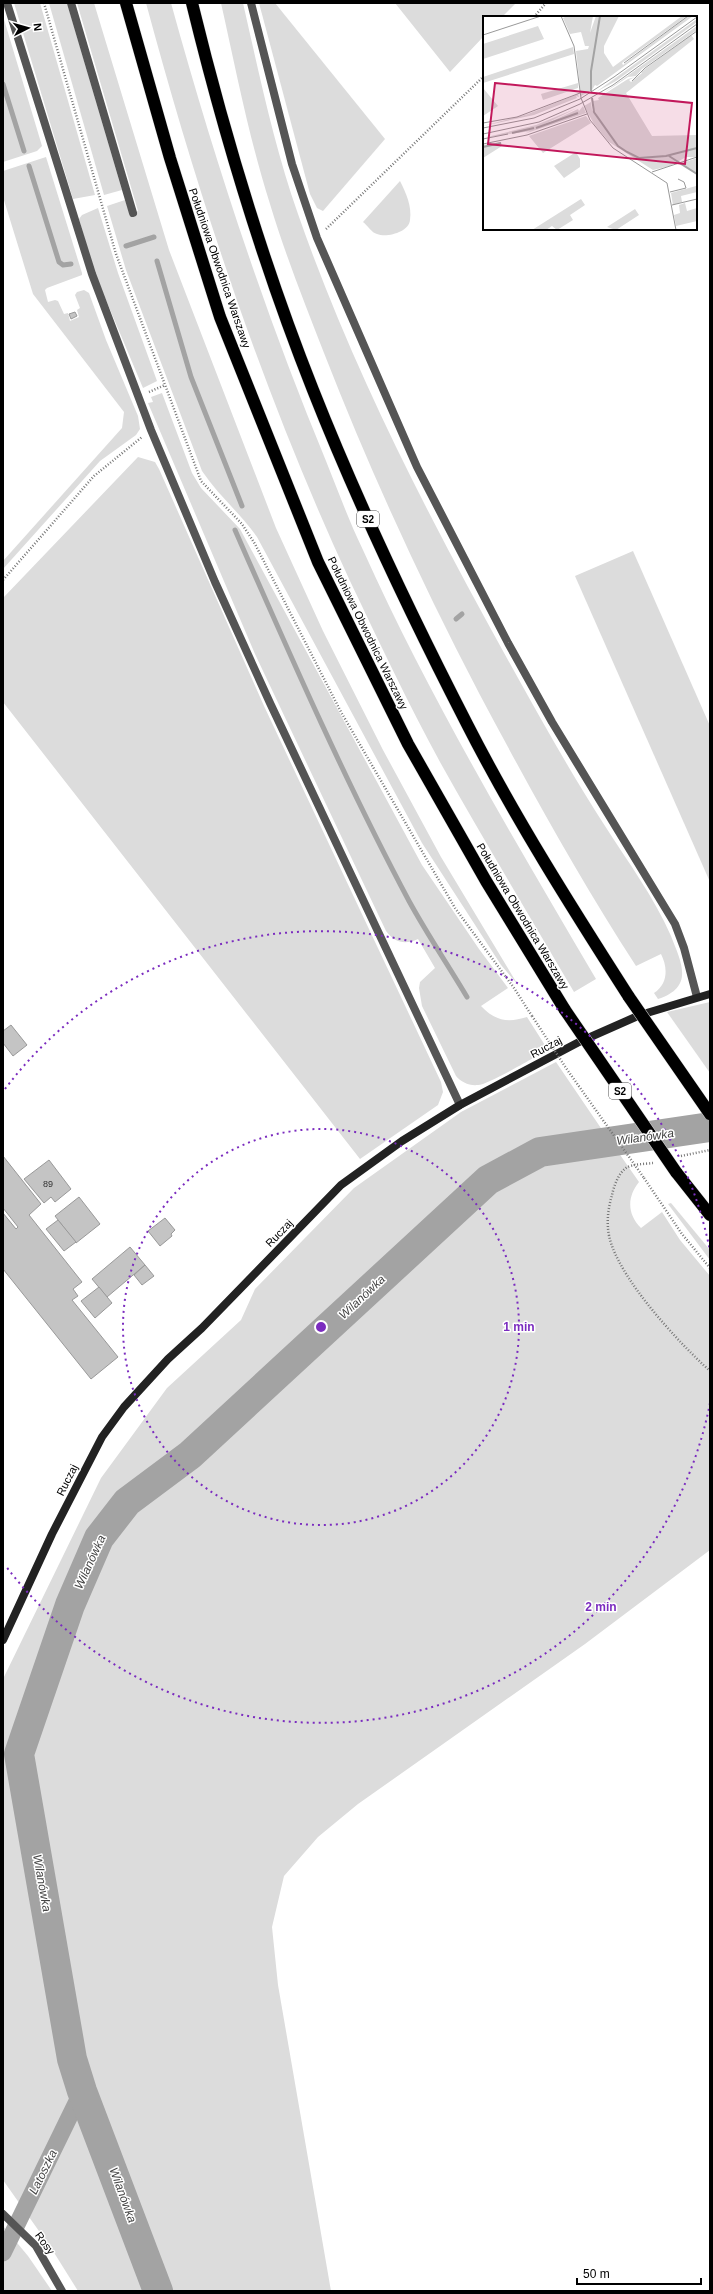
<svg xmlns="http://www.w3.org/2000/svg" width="713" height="2294" font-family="Helvetica,sans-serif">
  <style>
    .green { fill: #dcdcdc }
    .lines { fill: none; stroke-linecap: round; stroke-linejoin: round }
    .stream { stroke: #a3a3a3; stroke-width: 5 }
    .canal { stroke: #a3a3a3; stroke-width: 17 }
    .river { stroke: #a3a3a3; stroke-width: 30 }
    .building { fill: #c4c4c4; stroke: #999 }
    .highway-casing { stroke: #dbdbdb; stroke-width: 13 }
    .path { stroke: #777; stroke-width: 2.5; stroke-dasharray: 1 2; stroke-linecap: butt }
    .lane { stroke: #555; stroke-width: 8 }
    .street { stroke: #555; stroke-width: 8 }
    .secondary { stroke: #222; stroke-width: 8 }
    .highway { stroke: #000; stroke-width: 12 }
    .highway-bridge-casing { stroke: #dbdbdb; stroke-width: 13; stroke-linecap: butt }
    .path-bridge { stroke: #777; stroke-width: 2.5; stroke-dasharray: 1 2; stroke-linecap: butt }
    .highway-bridge { stroke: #000; stroke-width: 12 }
    .ring { fill: none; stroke: #7b2cbf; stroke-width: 2; stroke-dasharray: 2 4 }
    .labels { text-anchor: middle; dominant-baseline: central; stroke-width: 3; stroke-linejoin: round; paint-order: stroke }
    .number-label { font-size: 9px; fill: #313131 }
    .shield { fill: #fff; stroke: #4c4c4c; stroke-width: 1 }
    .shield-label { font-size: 10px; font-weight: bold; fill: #000 }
    .street-label { font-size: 11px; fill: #000; stroke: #fff }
    .water-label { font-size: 12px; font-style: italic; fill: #444; stroke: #fff }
    .inset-river { fill: none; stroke: #a3a3a3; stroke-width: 2 }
    .inset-road { fill: none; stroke: #999; stroke-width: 1 }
    .view { fill: #c2185b; fill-opacity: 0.15; stroke: #c2185b; stroke-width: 2 }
    .inset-edge { fill: none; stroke: #000; stroke-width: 2 }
    .centre { fill: #7b2cbf; stroke: #fff; stroke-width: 2 }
    .ring-label { font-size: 12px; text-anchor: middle; font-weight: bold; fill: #7b2cbf; stroke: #fff; stroke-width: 3; stroke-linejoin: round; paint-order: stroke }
  </style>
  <rect width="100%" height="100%" fill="#fff"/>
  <g class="green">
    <polygon points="14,3 40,3 95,195 73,199"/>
    <polygon points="49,3 67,3 122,190 104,195"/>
    <path d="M77 3H94L169 250 276 528 323 631 383 750 441 857 518 985 501 965 422 843 257 537C240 513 218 495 202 471L126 270 107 206 125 200 130 214 138 211Z"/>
    <path d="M146 3H171C214 159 264 311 326 461 338 491 349 521 363 550 430 699 514 839 596 979L574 992C529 915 483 839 440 762 408 703 379 642 350 581 264 396 199 200 146 3Z"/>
    <path d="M221 3H243C259 73 274 146 298 214 355 378 438 535 523 687 549 734 576 781 605 826 628 862 654 897 671 936 682 964 694 987 658 999L654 993C668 984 668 968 661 954L636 966C579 878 529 787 480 695 422 584 370 471 324 353 305 304 285 254 270 204 249 138 236 70 221 3Z"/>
    <polygon points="259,3 275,3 385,139 323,211 317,208 310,194"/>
    <polygon points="395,3 516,3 502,17 484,17 484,36 450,72"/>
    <polygon points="3,16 42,146 37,151 3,162"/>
    <polygon points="46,157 82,273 82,275 47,288 45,290 48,302 55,300 58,301 64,314 68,313 70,321 79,317 77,310 80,308 75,295 77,292 84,290 89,293 106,340 138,416 140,429 136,435 100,461 3,569 3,561 122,428 124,412 33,294 3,197 3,171"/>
    <path d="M400 181C406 193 412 206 410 220 409 232 387 238 377 234 372 233 367 225 363 222Z"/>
    <polygon points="98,208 118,273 157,381 143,388 93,269 79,219 82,215"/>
    <path d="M162 393 192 473 201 488 240 529 422 865 479 949 508 988 481 1006C495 1021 508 1023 527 1017L548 1050C536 1056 488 1085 478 1085 469 1086 461 1082 456 1076L422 1006 419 988 420 982 435 968 418 939C405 945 395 943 386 931L255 654 148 403 153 402 151 397Z"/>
    <polygon points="138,457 155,462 159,469 264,706 441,1082 443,1092 438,1105 360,1159 3,702 3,598"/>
    <polygon points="633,551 710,726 710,882 575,576"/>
    <polygon points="710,1002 710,1073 667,1012"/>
    <path d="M556 1062 607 1137C575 1140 541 1143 512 1158 477 1176 431 1222 403 1251L411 1262C446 1230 486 1184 529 1167 556 1156 588 1154 616 1149L639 1182C627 1197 627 1214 641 1228L662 1212 680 1240 710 1276V1550L585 1644 358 1804 318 1837 284 1876 272 1927 278 1985 331 2291H78L53 2251 3 2180V1679L101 1478 167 1388 241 1320 255 1289 354 1188 461 1112Z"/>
    <polygon points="671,1203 710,1250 710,1260 668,1204"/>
    <polygon points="3,2226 28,2256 52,2291 3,2291"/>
  </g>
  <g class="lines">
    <g class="stream">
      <polyline points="3,84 24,151"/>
      <polyline points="29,166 59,262 63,265 71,264"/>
      <polyline points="126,246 154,237"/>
      <polyline points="157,261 191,377 242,506"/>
      <path d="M235 530C290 655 345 781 409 901 427 934 448 965 467 997"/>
      <polyline points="456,619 462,614"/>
    </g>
    <polyline class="canal" points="3,2253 82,2091"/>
    <polyline class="river" points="158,2291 82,2091 72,2059 19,1754 70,1605 99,1538 127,1502 190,1455 488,1180 540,1152 710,1127"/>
  </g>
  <g class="building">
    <polygon points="75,312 77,316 71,319 69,314"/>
    <polygon points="11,1025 27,1045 13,1056 3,1043 3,1031"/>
    <polygon points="3,1156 41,1204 29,1215 82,1282 73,1289 78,1296 72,1300 118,1357 91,1379 3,1269 3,1213 16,1229 18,1227 3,1208"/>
    <polygon points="49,1160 71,1189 55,1202 51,1197 44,1203 24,1179"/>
    <polygon points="79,1197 100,1224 76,1243 55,1216"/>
    <polygon points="165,1218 175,1230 171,1234 172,1236 160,1246 148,1231"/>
    <polygon points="58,1220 76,1242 64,1251 46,1229"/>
    <polygon points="130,1247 145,1265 107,1297 92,1279"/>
    <polygon points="145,1265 154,1276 142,1285 134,1275"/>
    <polygon points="99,1287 112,1303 95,1318 81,1301"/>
  </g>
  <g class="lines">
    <g class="highway-casing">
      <g id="highway">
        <polyline points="126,3 170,158 220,317 318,562 408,744 486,881 565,1010"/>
        <path d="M192 3C224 134 263 264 313 390 358 504 411 615 467 724 515 818 572 908 629 997"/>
        <polyline points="676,1172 710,1215"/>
      </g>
    </g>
    <g class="path">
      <polyline points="44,3 116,254 201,481 242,524 255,544 341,712 455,908 514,988 532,1016"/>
      <polyline points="534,17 546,3"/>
      <polyline points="326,229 484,76"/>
      <polyline points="149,392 165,385"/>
      <polyline points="3,580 94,476 142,437"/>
      <polyline points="681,1156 710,1150"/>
      <path d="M653 1163C645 1164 632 1164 626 1168 618 1174 614 1186 612 1195 609 1205 607 1217 608 1228 610 1270 679 1343 710 1371"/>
      <polyline points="644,1178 682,1234 710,1268"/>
    </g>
    <polyline class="lane" points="71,3 133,213"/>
    <g class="street">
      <polyline points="7,3 92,274 151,430 215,582 270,703 460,1105"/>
      <polyline points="251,3 292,164 317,238 417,467 508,643 552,722 675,924 684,948 697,997"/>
      <polyline points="3,2214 36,2246 62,2291"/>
    </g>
    <polyline class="secondary" points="3,1640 52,1534 102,1437 124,1407 168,1359 202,1328 341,1185 402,1141 460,1105 579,1042 640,1015 710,994"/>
    <use href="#highway" class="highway"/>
    <g class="highway-bridge-casing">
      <g id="highway-bridge">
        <polyline points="629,997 710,1114"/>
        <polyline points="565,1010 676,1172"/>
      </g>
    </g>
    <polyline class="path-bridge" points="532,1016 566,1068 644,1178"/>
    <use href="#highway-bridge" class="highway-bridge"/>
  </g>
  <g class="ring">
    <circle cx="321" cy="1327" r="198"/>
    <path d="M710 1403A396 396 0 0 1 5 1565M5 1089A396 396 0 0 1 710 1251"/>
  </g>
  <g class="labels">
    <g class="number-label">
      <text x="48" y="1184">89</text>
    </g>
    <g class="shield">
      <rect x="357" y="511" width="22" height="16" rx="3"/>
      <rect x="609" y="1083" width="22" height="16" rx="3"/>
    </g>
    <g class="shield-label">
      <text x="368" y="519">S2</text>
      <text x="620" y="1091">S2</text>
    </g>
    <g class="street-label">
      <text transform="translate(220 268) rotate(71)">Południowa Obwodnica Warszawy</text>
      <text transform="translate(368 633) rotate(64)">Południowa Obwodnica Warszawy</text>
      <text transform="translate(523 916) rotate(59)">Południowa Obwodnica Warszawy</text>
      <text transform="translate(546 1047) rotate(-28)">Ruczaj</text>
      <text transform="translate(279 1233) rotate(-46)">Ruczaj</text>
      <text transform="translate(67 1480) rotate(-63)">Ruczaj</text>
      <text transform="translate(45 2243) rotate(54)">Rosy</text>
    </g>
    <g class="water-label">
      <text transform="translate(645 1137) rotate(-8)">Wilanówka</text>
      <text transform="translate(362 1297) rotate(-43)">Wilanówka</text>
      <text transform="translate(90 1562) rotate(-65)">Wilanówka</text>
      <text transform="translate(42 1883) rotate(80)">Wilanówka</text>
      <text transform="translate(43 2172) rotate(-64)">Latoszka</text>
      <text transform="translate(123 2195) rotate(70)">Wilanówka</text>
    </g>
  </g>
  <g transform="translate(483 16)">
    <rect width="214" height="214" fill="#fff"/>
    <path d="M84 0H110L107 17 113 0H136L121 30V37L130 51 199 0H204L139 47 140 49 205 0H210L114 70 112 69 109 74 108 68 107 75 98 80 93 35 105 33 106 30H102L98 16 87 18 80 2ZM214 3V6L133 65 113 76ZM55 10 61 23 0 43V28ZM214 10V14L159 53 153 60 145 61 115 81ZM208 19 211 23 143 77 169 120 214 119V141H203L187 150 170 154 126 126 111 108 101 90 108 86 109 94 117 104 111 94 110 85 116 84 115 82 145 63 152 61 146 64 148 66 159 57 158 56ZM90 31 91 38 0 67V61ZM95 67V72L60 84 58 78ZM0 72 15 90 0 100ZM95 78 96 81 93 80 94 82 51 99 0 110 45 98ZM100 90 103 97 41 118 95 93 96 95ZM94 92 48 115 0 122 53 109ZM103 100 108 107 60 137 46 120ZM18 126 19 130 0 142V129ZM93 136 97 143V151L81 162 71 150ZM214 142V159L196 148ZM213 170 214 176 198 180 199 186 190 189 188 177ZM98 183 102 189 87 199 90 204 74 214 69 210 63 214H49ZM202 187 204 195 214 192V205L193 210 191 199 197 197 196 189ZM152 193 156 199 133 214 124 211Z" fill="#dcdcdc"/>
    <path class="inset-river" d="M108 75V55L117 0M109 82 111 96 135 130 144 136 156 142 183 140 214 132M53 112 95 97M29 117 51 112M0 131 18 127M186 140 214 158"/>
    <path class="inset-road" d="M78 0 91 30 98 82 107 104 130 132 184 167 193 214M0 19 58 0M141 47 205 0M149 65 162 52 214 15M0 107 34 101 97 77M0 112 51 102 97 83 131 61 214 1M0 118 56 106 97 88 130 69 214 8M0 123 25 118M0 128 44 119 104 98M169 156 214 141M187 176 203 172 201 166 195 163M189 189 214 183"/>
    <path class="view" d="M12 67 209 87 202 148 5 128Z"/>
    <rect width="214" height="214" class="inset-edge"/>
  </g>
  <circle cx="321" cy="1327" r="6" class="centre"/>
  <g class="ring-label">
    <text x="519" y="1331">1 min</text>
    <text x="601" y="1611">2 min</text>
  </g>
  <rect width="713" height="2294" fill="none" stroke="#000000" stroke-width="8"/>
  <g transform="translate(28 28) rotate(84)" stroke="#ffffff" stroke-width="3" paint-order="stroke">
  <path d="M0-3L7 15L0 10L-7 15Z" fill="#000000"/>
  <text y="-6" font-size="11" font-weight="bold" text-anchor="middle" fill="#000000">N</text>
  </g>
  <path d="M577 2278v6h124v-6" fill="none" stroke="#000000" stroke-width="2"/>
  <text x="583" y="2278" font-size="12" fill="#000000" stroke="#ffffff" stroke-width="3" paint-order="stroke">50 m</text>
</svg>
